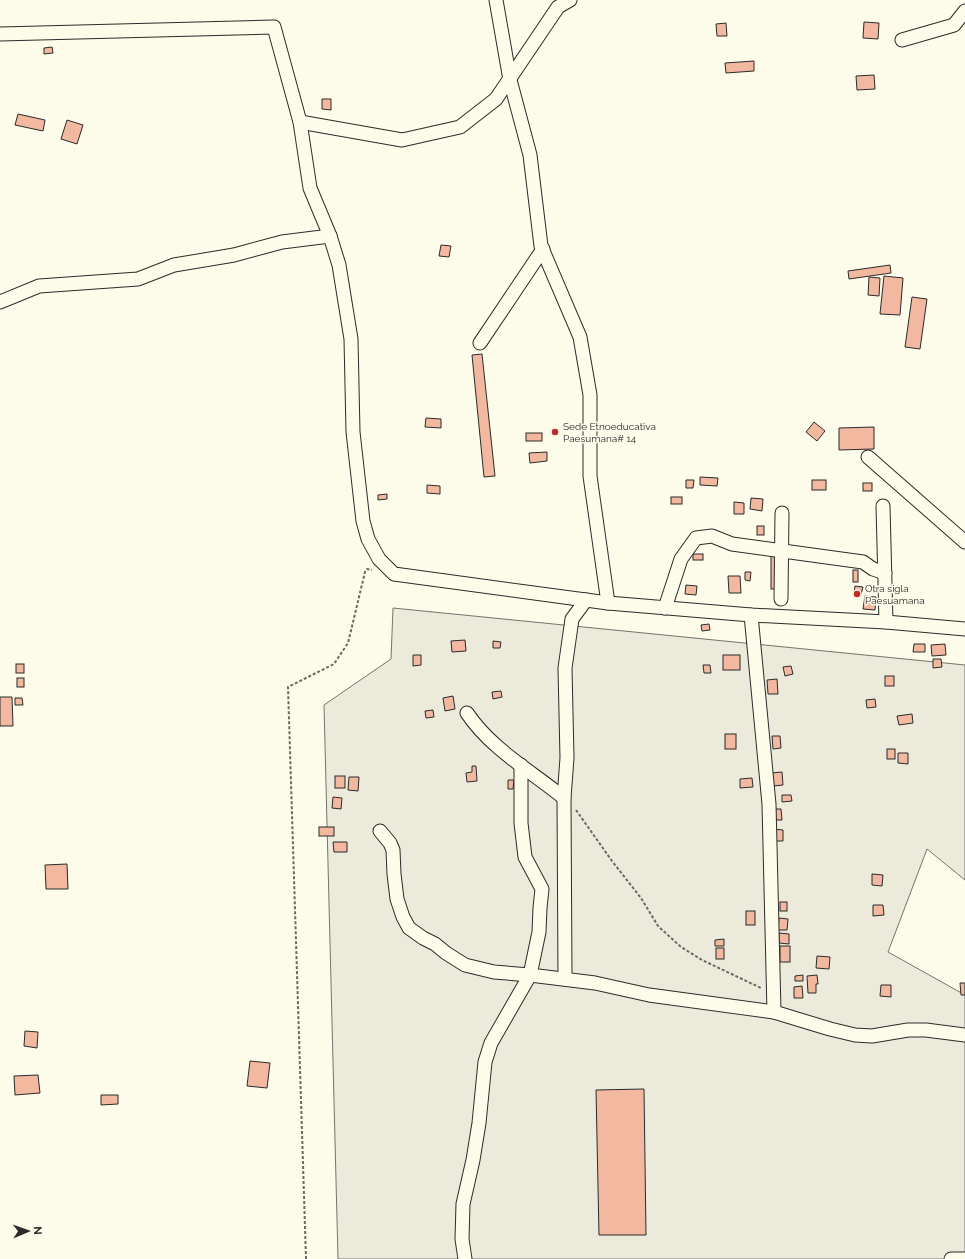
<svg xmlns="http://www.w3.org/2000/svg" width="965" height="1259" font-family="Raleway,sans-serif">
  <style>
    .green { fill: #ecebdb; stroke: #74746e }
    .building { fill: #f2b8a0; stroke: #2b2b2b }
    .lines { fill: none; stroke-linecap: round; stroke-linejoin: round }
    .minor-casing { stroke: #2b2b2b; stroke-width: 15 }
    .path { stroke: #6a6964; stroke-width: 2; stroke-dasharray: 3 2; stroke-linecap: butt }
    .minor { stroke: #fdfbea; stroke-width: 13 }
    .poi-dot { fill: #c62828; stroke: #fdfbea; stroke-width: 1.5 }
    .labels { text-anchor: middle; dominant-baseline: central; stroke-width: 3; stroke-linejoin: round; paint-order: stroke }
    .poi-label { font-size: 10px; fill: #2b2b2b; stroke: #fdfbea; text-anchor: start }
  </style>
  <rect width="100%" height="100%" fill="#fdfbea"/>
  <polygon class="green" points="393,608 965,665 965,880 927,849 888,952 965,995 965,1259 338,1259 324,705 391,659"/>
  <g class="building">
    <polygon points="864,22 879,23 878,39 863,38"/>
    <polygon points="726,23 727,36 717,36 716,24"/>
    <polygon points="52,47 53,53 44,54 44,48"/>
    <polygon points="754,61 754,71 726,73 725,63"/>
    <polygon points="874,75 875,89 857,90 856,76"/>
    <polygon points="322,99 331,99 331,110 322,109"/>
    <polygon points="18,114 45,120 43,131 15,125"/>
    <polygon points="67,120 83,125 77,144 61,139"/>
    <polygon points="441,245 451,246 449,257 439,256"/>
    <polygon points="890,265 891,273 849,279 848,271"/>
    <polygon points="884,276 903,278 900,315 880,314"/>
    <polygon points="869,277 880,278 879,296 868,295"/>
    <polygon points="912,297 927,299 920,349 905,347"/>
    <polygon points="482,354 495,476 484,477 472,355"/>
    <polygon points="426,418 441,419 441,428 425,427"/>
    <polygon points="814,422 825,431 817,441 806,432"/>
    <polygon points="874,427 874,449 839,450 839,428"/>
    <rect x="526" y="433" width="16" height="8"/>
    <polygon points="547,452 547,461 530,463 529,453"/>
    <polygon points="700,477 718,478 717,486 700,485"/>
    <polygon points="686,480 694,480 693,488 686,488"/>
    <rect x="812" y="480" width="14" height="10"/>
    <rect x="863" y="483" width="9" height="8"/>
    <polygon points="427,485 440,486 440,494 427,493"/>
    <polygon points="387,494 387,499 378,500 378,495"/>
    <rect x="671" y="497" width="11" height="7"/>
    <polygon points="751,498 763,499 762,511 750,509"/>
    <polygon points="734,502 744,503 744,514 734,514"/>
    <rect x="757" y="526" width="7" height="9"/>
    <rect x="693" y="554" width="10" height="6"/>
    <rect x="771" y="556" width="5" height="33"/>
    <rect x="853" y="570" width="5" height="12"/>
    <polygon points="745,572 751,572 750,581 745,580"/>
    <polygon points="728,576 740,576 741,593 729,593"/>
    <polygon points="686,585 697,586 696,595 685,594"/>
    <polygon points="855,586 863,587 861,594 854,593"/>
    <polygon points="865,596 876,597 875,610 863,609"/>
    <polygon points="709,624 710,630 702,631 701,625"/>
    <polygon points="465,640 466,651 452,652 451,641"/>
    <polygon points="493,641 501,642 500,648 493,648"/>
    <polygon points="914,644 925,644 925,652 913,652"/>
    <polygon points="945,644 946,655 932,656 931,645"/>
    <polygon points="413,655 421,655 421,665 413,666"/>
    <rect x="723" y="655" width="17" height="15"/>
    <polygon points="933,659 941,659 942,667 933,668"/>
    <rect x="16" y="664" width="8" height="9"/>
    <polygon points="703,665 710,665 711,673 704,673"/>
    <polygon points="791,666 793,674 785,676 783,667"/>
    <rect x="885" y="676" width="9" height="10"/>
    <rect x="17" y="678" width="7" height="9"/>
    <polygon points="777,679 778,694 768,694 767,680"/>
    <polygon points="501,691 502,697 493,699 492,692"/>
    <polygon points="453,696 455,709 445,711 443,698"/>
    <polygon points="0,697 12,697 13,726 0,726"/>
    <polygon points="15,698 22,698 23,705 15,705"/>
    <polygon points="875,699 876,707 867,708 866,700"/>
    <polygon points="433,710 434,717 426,718 425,711"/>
    <polygon points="912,714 913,723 899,725 897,716"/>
    <rect x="725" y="734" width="11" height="15"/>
    <polygon points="772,736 780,736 781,748 773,749"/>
    <rect x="887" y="749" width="8" height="10"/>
    <polygon points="898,753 908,753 908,764 898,763"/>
    <polygon points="472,766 476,766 477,781 467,782 466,773 472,772"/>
    <polygon points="782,772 783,785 773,786 771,773"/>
    <rect x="335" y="776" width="10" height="12"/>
    <polygon points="349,777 359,777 358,791 348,790"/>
    <polygon points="752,778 753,787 740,788 740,779"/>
    <polygon points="508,780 514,780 513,789 508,789"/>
    <polygon points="782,795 791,795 792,801 782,802"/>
    <polygon points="333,797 342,798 341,809 332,808"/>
    <polygon points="773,809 781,809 782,820 774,820"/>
    <rect x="319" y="827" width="15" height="9"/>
    <polygon points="772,829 783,830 783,841 772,841"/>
    <polygon points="333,842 347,842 347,852 334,852"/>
    <polygon points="67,864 68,889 46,889 45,865"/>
    <polygon points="872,874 883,875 882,886 872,885"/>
    <rect x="780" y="902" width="7" height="9"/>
    <polygon points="873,905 883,905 884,915 873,916"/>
    <rect x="746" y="911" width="9" height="14"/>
    <polygon points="779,918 788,919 787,930 778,930"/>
    <polygon points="779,933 789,934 789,944 779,943"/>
    <polygon points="724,939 724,946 715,946 715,940"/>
    <rect x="780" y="946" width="10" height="16"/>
    <rect x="716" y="948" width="8" height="11"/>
    <polygon points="817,956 830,957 829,969 816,968"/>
    <polygon points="803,975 803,981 795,981 795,976"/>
    <polygon points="817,975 818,984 816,984 816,993 808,993 807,976"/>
    <polygon points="960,983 965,983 965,995 961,995"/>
    <polygon points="881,985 891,985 891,997 880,996"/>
    <polygon points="802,986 803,998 794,998 794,987"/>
    <polygon points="25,1031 38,1032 37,1048 24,1046"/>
    <polygon points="250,1061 270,1063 267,1088 247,1086"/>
    <polygon points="38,1075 40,1093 15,1095 14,1076"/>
    <polygon points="644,1089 646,1235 599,1235 596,1090"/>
    <polygon points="101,1095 118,1095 118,1104 101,1105"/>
  </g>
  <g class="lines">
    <g class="minor-casing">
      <g id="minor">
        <polyline points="496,0 510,80 530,155 541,246 580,337 590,395 590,476 608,603"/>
        <polyline points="0,34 274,27 300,122 310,188 330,236 339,265 351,339 353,432 363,521 368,539 379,559 394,574 608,603 751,615 886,622 965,629"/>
        <polyline points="902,40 954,25 965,11"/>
        <polyline points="300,122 402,140 460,127 496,99 558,7 570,0"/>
        <polyline points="0,302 39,286 138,279 174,265 234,255 282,242 330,236"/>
        <polyline points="480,343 543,249"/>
        <polyline points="868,457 965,542"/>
        <polyline points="883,506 886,622"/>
        <polyline points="781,599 782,513"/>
        <polyline points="665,608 681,559 696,538 712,536 732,544 863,562 873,569 885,573"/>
        <polyline points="751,615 769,804 774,1012"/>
        <path d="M467 713C491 749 531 771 564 798"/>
        <polyline points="380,831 390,843 393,850 394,874 397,899 403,917 409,928 423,938 435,944 446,953 465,965 494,972 530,975 595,983 649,995 774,1012 830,1029 855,1035 872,1036 908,1030 926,1030 965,1035"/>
        <polyline points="565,979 564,798 567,758 565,668 572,619 586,600"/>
        <polyline points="465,1259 462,1239 463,1204 473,1160 479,1123 485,1062 491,1043 530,975 539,932 540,908 542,889 525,857 521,823 521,765"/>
        <polyline points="951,1259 965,1259"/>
      </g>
    </g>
    <g class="path">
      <polyline points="576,810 612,861 641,898 658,926 681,947 702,960 761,988"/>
      <polyline points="306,1259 288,687 334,664 348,643 365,572 367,569 372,570"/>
    </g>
    <use href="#minor" class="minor"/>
  </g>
  <g class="poi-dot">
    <circle cx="555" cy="432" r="4"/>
    <circle cx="857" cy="594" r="4"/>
  </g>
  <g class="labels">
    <g class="poi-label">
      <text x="563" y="426">Sede Etnoeducativa<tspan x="563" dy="12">Paesumana# 14</tspan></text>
      <text x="865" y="588">Otra sigla<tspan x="865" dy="12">Paesuamana</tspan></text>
    </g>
  </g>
  <g transform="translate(28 1231) rotate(88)" stroke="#fdfbea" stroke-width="3" paint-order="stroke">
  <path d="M0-3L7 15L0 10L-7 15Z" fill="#2b2b2b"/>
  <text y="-6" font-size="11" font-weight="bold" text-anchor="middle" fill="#2b2b2b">N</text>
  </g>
</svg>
